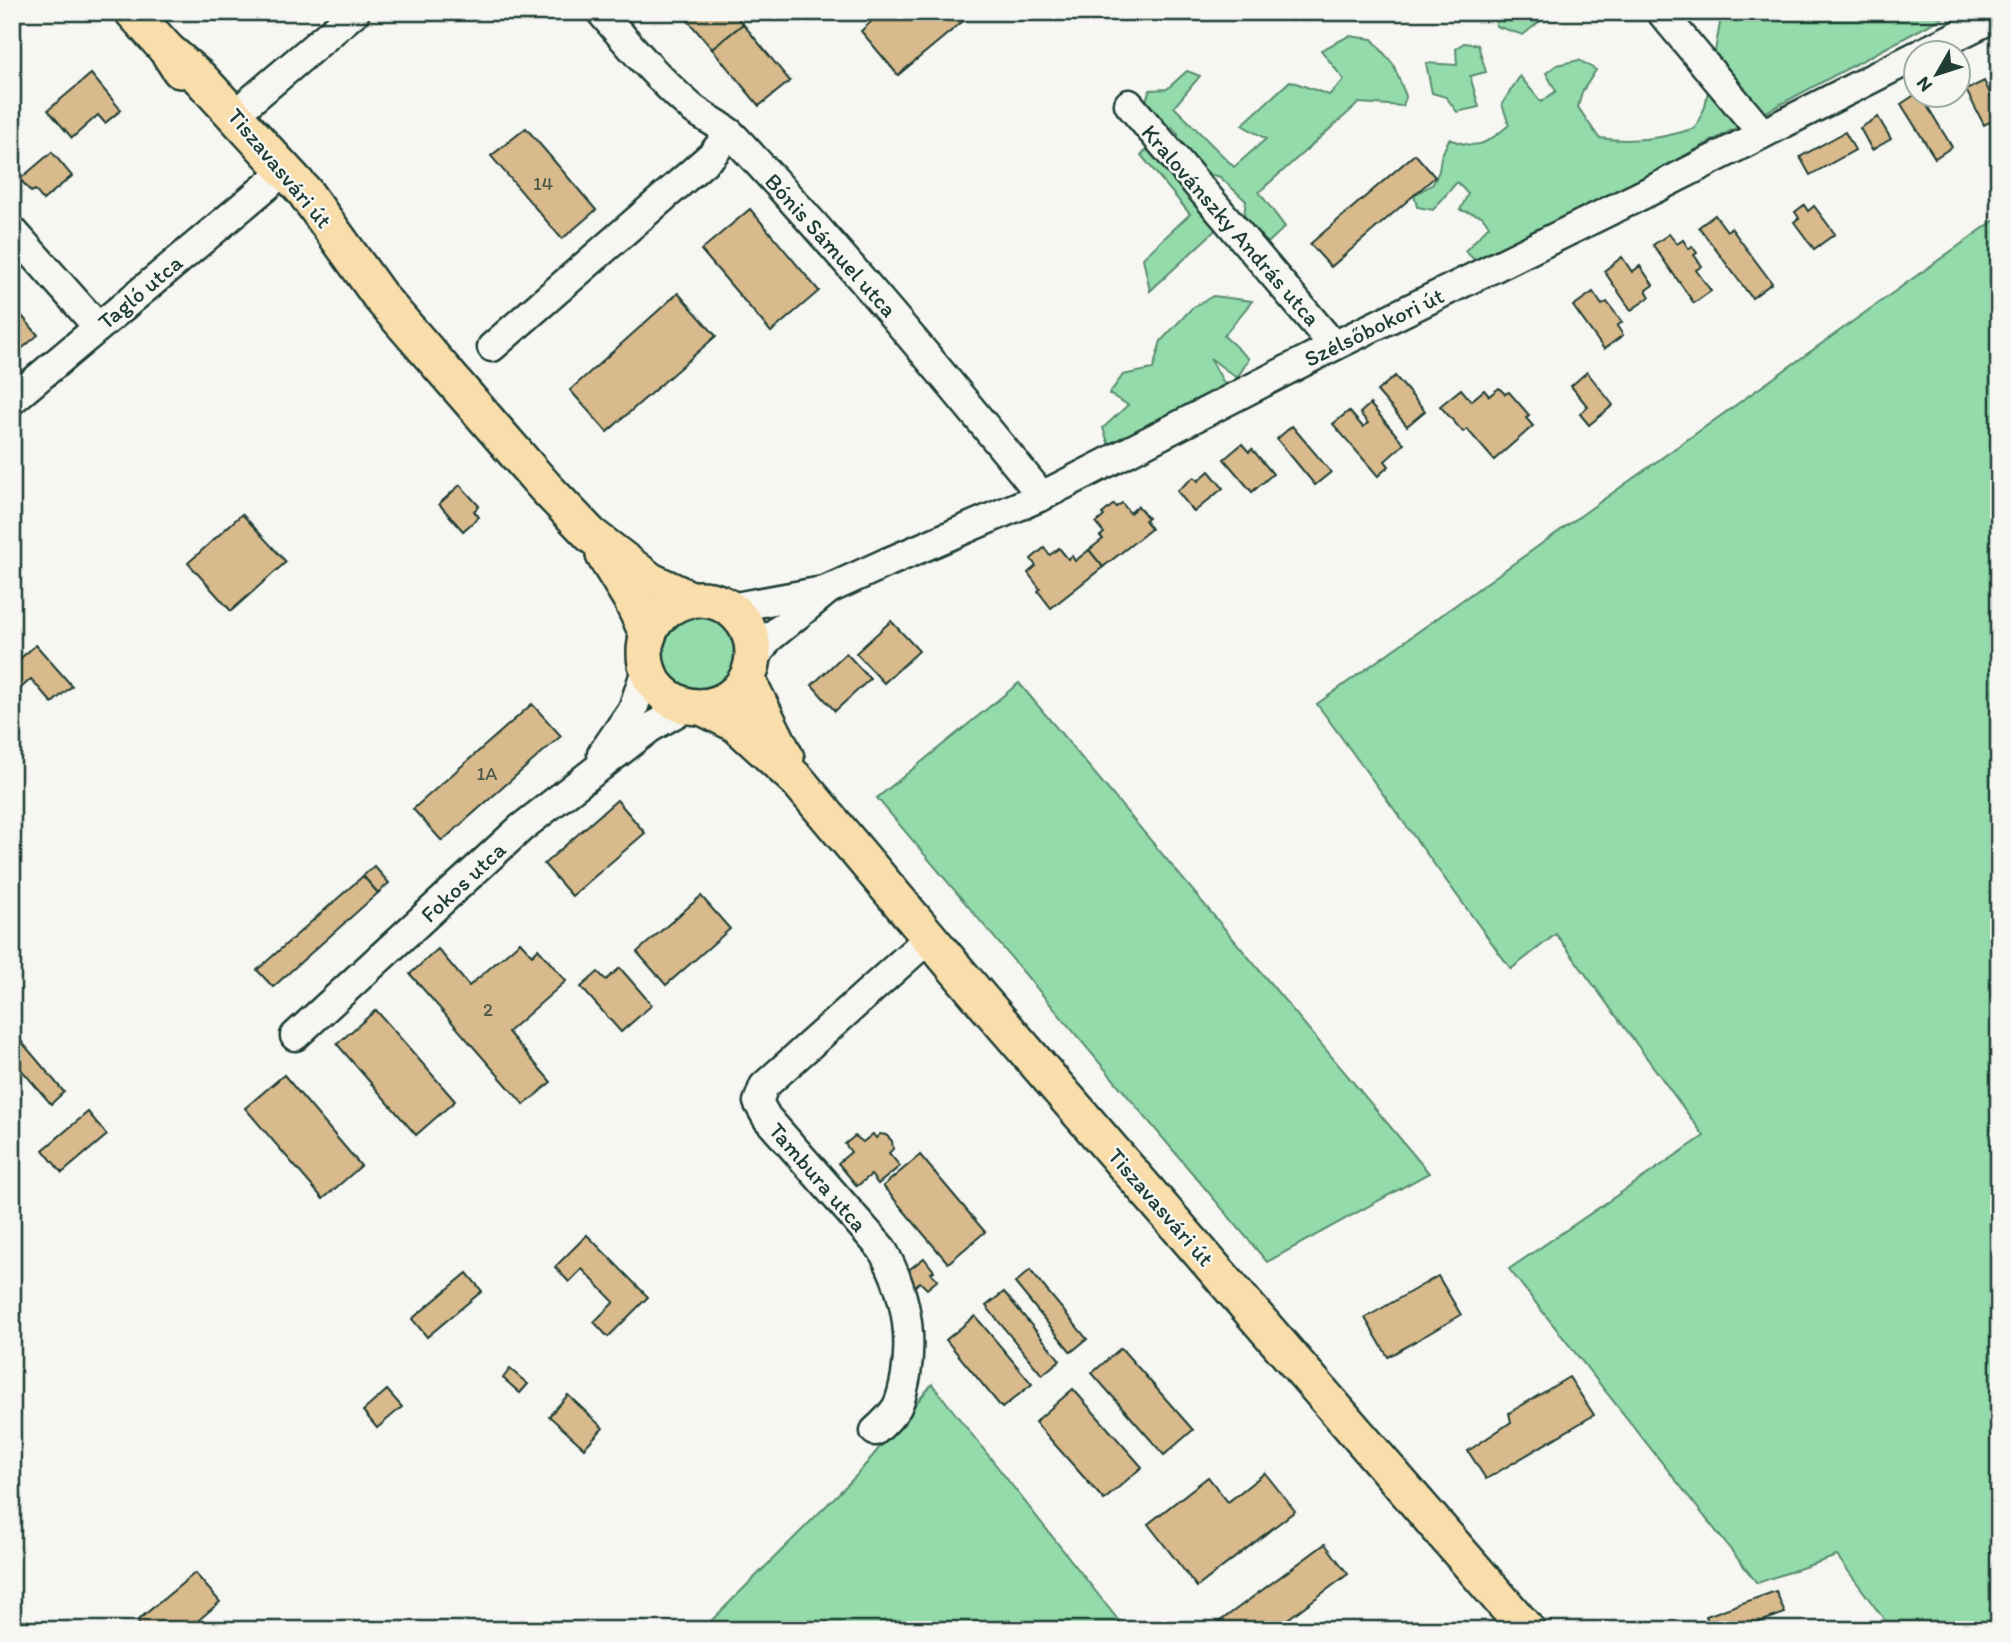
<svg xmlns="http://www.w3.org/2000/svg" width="2011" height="1642" font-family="Itim,sans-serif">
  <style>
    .green { fill: #93dbaa; stroke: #598c6f; stroke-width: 2 }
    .building { fill: #d8ba8c; stroke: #1f3d34; stroke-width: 2 }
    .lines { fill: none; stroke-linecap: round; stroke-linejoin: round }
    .minor-casing { stroke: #1f3d34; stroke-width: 33 }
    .major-casing { stroke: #1f3d34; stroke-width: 40 }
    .minor { stroke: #f6f6f2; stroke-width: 28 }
    .major { stroke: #f9deab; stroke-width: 35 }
    .labels { text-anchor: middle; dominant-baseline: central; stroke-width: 5; stroke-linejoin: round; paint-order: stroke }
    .number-label { font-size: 19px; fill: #4d5c4a }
    .street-label { font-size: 23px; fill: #1f3d34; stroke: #f6f6f2 }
  </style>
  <rect width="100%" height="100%" fill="#f6f6f2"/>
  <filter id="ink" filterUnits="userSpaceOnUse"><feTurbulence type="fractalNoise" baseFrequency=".0143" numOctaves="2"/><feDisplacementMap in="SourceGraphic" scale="14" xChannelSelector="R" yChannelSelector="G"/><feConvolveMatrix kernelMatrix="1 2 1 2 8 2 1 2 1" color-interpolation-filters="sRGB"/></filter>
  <g filter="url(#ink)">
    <g class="green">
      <polygon points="1495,12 1545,12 1545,17 1523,35 1496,26"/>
      <path d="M1722 12H1953L1480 265 1465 251 1489 226 1482 216 1460 210 1468 194 1457 182 1433 210 1417 207 1414 195 1433 184 1439 171 1441 157 1449 139C1479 151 1485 144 1509 125L1502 104 1520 76 1541 102 1556 91 1546 73 1557 65 1579 60 1596 70 1582 92 1578 107 1599 138C1633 143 1663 139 1695 128L1705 107Z"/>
      <polygon points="1349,36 1372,39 1393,64 1406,96 1403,106 1359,103 1259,192 1285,227 1269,242 1241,237 1246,201 1220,177 1191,170 1178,155 1178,134 1172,127 1151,131 1139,117 1150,90 1167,89 1187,71 1200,76 1174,107 1234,167 1266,139 1242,125 1290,81 1329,95 1344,80 1321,50"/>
      <polygon points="1464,43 1478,45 1486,72 1470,76 1479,107 1457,112 1446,97 1432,93 1426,63 1457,65 1456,48"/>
      <polygon points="1153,144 1222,224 1150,291 1143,258 1190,214 1141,155"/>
      <polygon points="1999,217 1999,1630 1892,1630 1837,1556 1757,1583 1509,1269 1704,1136 1556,934 1511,969 1317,704"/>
      <polygon points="1213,296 1252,301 1224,336 1249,359 1237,378 1210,358 1229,392 1111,451 1103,428 1128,405 1109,394 1123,375 1153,369 1161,341 1192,308"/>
      <circle cx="699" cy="653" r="43"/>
      <polygon points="1019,683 1429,1173 1267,1262 877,798"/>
      <polygon points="932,1384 1126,1630 702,1630 856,1476"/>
    </g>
    <g class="building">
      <polygon points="689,12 733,12 743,24 712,49 684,16"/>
      <polygon points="865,12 974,12 898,75 861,31 872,21"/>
      <polygon points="743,24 790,81 759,106 712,49"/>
      <polygon points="91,74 121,110 105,123 98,115 72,138 48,110"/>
      <polygon points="1984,81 1999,112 1999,117 1984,125 1966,90"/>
      <polygon points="1916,94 1920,94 1952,147 1935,158 1901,104"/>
      <polygon points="1878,117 1891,139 1872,150 1860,128"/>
      <polygon points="526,128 596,210 562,239 491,156"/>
      <polygon points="1845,132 1855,150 1810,175 1800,157"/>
      <polygon points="52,152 72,176 43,200 35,190 31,192 20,179"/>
      <polygon points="1415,154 1435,177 1331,267 1310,244"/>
      <polygon points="1804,205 1808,211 1814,206 1835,234 1814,249 1794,222 1799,218 1795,212"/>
      <polygon points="750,209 819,291 771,332 701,250"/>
      <polygon points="1715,215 1727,231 1731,228 1772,283 1752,298 1699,227"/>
      <polygon points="1669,234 1677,244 1683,240 1689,249 1692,246 1697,253 1694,255 1702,266 1696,270 1711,291 1694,303 1653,245"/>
      <polygon points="12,242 30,260 12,276"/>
      <polygon points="1622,257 1632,272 1640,266 1653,285 1646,290 1650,297 1631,310 1604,271"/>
      <polygon points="1593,292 1602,305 1607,302 1622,322 1617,326 1623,335 1604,349 1573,306"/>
      <polygon points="678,293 716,336 607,432 570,390"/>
      <polygon points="17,310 38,335 12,357 12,314"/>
      <polygon points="1587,372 1613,405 1589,425 1580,414 1588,407 1571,386"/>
      <polygon points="1395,376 1425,411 1407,426 1377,391"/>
      <polygon points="1499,388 1505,394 1509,392 1529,415 1526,418 1533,426 1494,460 1467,429 1463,432 1440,406 1461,389 1471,401 1484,390 1489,396"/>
      <polygon points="1370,404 1404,444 1385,461 1389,466 1378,476 1333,424 1349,411 1363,427 1368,423 1360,413"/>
      <polygon points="1292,426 1331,472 1315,485 1277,439"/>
      <polygon points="1242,444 1249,452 1252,449 1273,474 1252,492 1224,459"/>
      <polygon points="1209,471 1223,488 1194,512 1177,491 1194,477 1198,481"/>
      <polygon points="460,485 479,506 474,511 479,517 463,531 439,504"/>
      <polygon points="1122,503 1130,513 1138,506 1148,518 1145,520 1151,529 1103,567 1089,550 1103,539 1100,536 1104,533 1096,523 1104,516 1102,514 1114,504 1116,507"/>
      <polygon points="242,514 286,562 231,611 188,563"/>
      <polygon points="1044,548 1050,555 1059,548 1068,559 1072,556 1075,561 1089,550 1103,567 1051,608 1038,591 1040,589 1028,573 1036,566 1031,559"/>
      <polygon points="891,621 919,651 884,683 856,653"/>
      <polygon points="36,645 72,686 52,703 31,679 12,696 12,657 16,662"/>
      <polygon points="846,653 870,679 835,711 812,685"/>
      <polygon points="532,704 561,736 442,841 413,809"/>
      <polygon points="617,800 645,833 572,896 544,864"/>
      <polygon points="374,866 389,883 378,893 363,876"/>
      <polygon points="363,876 378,893 273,987 257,970"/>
      <polygon points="701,896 730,929 666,985 637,952"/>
      <polygon points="520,942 532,955 538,949 566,981 508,1032 551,1082 524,1105 410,974 438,949 469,986"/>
      <polygon points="620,968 652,1005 621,1032 581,987 598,972 606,980"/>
      <polygon points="376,1010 455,1101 416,1135 337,1044"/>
      <polygon points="15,1034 64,1092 51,1104 12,1059 12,1036"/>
      <polygon points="284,1075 361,1166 323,1199 245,1108"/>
      <polygon points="88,1112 107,1135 62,1173 43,1150"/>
      <polygon points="873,1134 876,1138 880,1134 886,1135 892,1141 893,1149 889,1153 900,1166 878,1184 871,1175 857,1186 838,1163 851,1152 845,1144 855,1136 863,1142"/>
      <polygon points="920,1155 985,1232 948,1263 883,1186"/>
      <polygon points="587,1235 648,1297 608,1337 594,1322 614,1302 582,1269 569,1282 555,1267"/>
      <polygon points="924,1258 934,1271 931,1273 938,1280 927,1289 920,1282 915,1286 905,1273"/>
      <polygon points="1030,1270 1087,1339 1071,1352 1015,1283"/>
      <polygon points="467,1273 482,1291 427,1337 412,1319"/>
      <polygon points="1438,1276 1461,1315 1388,1357 1365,1318"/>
      <polygon points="1004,1292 1060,1360 1042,1375 986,1306"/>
      <polygon points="975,1316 1032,1384 1002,1408 946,1340"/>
      <polygon points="1121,1348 1193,1430 1164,1455 1092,1373"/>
      <polygon points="510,1369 528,1384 520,1393 503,1378"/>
      <polygon points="1569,1377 1594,1415 1486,1479 1468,1451 1511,1422 1509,1413"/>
      <polygon points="1073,1389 1142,1467 1104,1500 1035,1422"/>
      <polygon points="387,1390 402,1407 377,1428 363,1411"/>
      <polygon points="568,1395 603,1428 584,1448 549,1416"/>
      <polygon points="1265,1473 1295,1511 1197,1587 1148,1524 1208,1477 1228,1502"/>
      <polygon points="1325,1544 1348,1574 1273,1630 1208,1630"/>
      <polygon points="195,1573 220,1602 187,1630 144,1630 137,1621"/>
      <polygon points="1776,1591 1785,1613 1738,1630 1711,1630 1706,1616"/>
    </g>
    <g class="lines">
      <g class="minor-casing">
        <g id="minor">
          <path d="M601 12C630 46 658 79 692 108 706 119 723 125 735 138 843 253 943 374 1042 496"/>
          <polyline points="1661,12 1762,133"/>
          <polyline points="1924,52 1999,15"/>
          <polyline points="1129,104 1334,346"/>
          <polyline points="235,114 355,12"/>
          <polyline points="12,230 98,327"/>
          <polyline points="492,347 712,155 730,133"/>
          <polyline points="12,400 269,184"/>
          <polyline points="730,608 823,591"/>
          <polyline points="753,661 768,639 829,589 886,563 1042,496 1334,346 1656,188 1916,56"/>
          <polyline points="602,754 633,709 647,667"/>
          <polyline points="295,1036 521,828 650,728 688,706"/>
          <path d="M875 1431C883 1424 891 1416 897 1407 902 1397 904 1386 906 1375 913 1331 904 1288 882 1249L767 1118 758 1102 764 1086 929 938"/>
        </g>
      </g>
      <g class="major-casing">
        <g id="major">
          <polyline points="133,12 167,50 180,70"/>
          <polyline points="167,50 200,78 304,191 381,298 545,487 591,535 651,581 690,599"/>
          <polyline points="604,555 631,599 648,635"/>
          <circle cx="699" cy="653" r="54"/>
          <polyline points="747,679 786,758"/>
          <polyline points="702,707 736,724 798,781 981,999 1527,1630"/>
        </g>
      </g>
      <use href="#minor" class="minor"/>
      <use href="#major" class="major"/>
    </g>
  </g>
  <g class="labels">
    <g class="number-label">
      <text x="543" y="183">14</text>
      <text x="487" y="773">1A</text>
      <text x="488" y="1009">2</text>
    </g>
    <g class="street-label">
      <text transform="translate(280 168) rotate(50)">Tiszavasvári út</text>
      <text transform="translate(1231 225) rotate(49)">Kralovánszky András utca</text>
      <text transform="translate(831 245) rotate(48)">Bónis Sámuel utca</text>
      <text transform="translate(140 292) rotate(-40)">Tagló utca</text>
      <text transform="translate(1374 327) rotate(-26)">Szélsőbokori út</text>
      <text transform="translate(463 882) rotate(-43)">Fokos utca</text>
      <text transform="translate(818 1177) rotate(49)">Tambura utca</text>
      <text transform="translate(1161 1207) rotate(49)">Tiszavasvári út</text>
    </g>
  </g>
  <rect width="2011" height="1642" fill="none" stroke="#f6f6f2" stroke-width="42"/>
  <rect x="21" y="21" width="1969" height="1600" fill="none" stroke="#1f3d34" stroke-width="2.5" filter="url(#ink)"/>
  <g transform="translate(1937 74) rotate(231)"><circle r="33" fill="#f6f6f2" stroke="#a0aca6" stroke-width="2"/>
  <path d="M0-5L12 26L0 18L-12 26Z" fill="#1f3d34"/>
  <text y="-10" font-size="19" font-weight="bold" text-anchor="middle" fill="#1f3d34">N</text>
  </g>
</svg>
